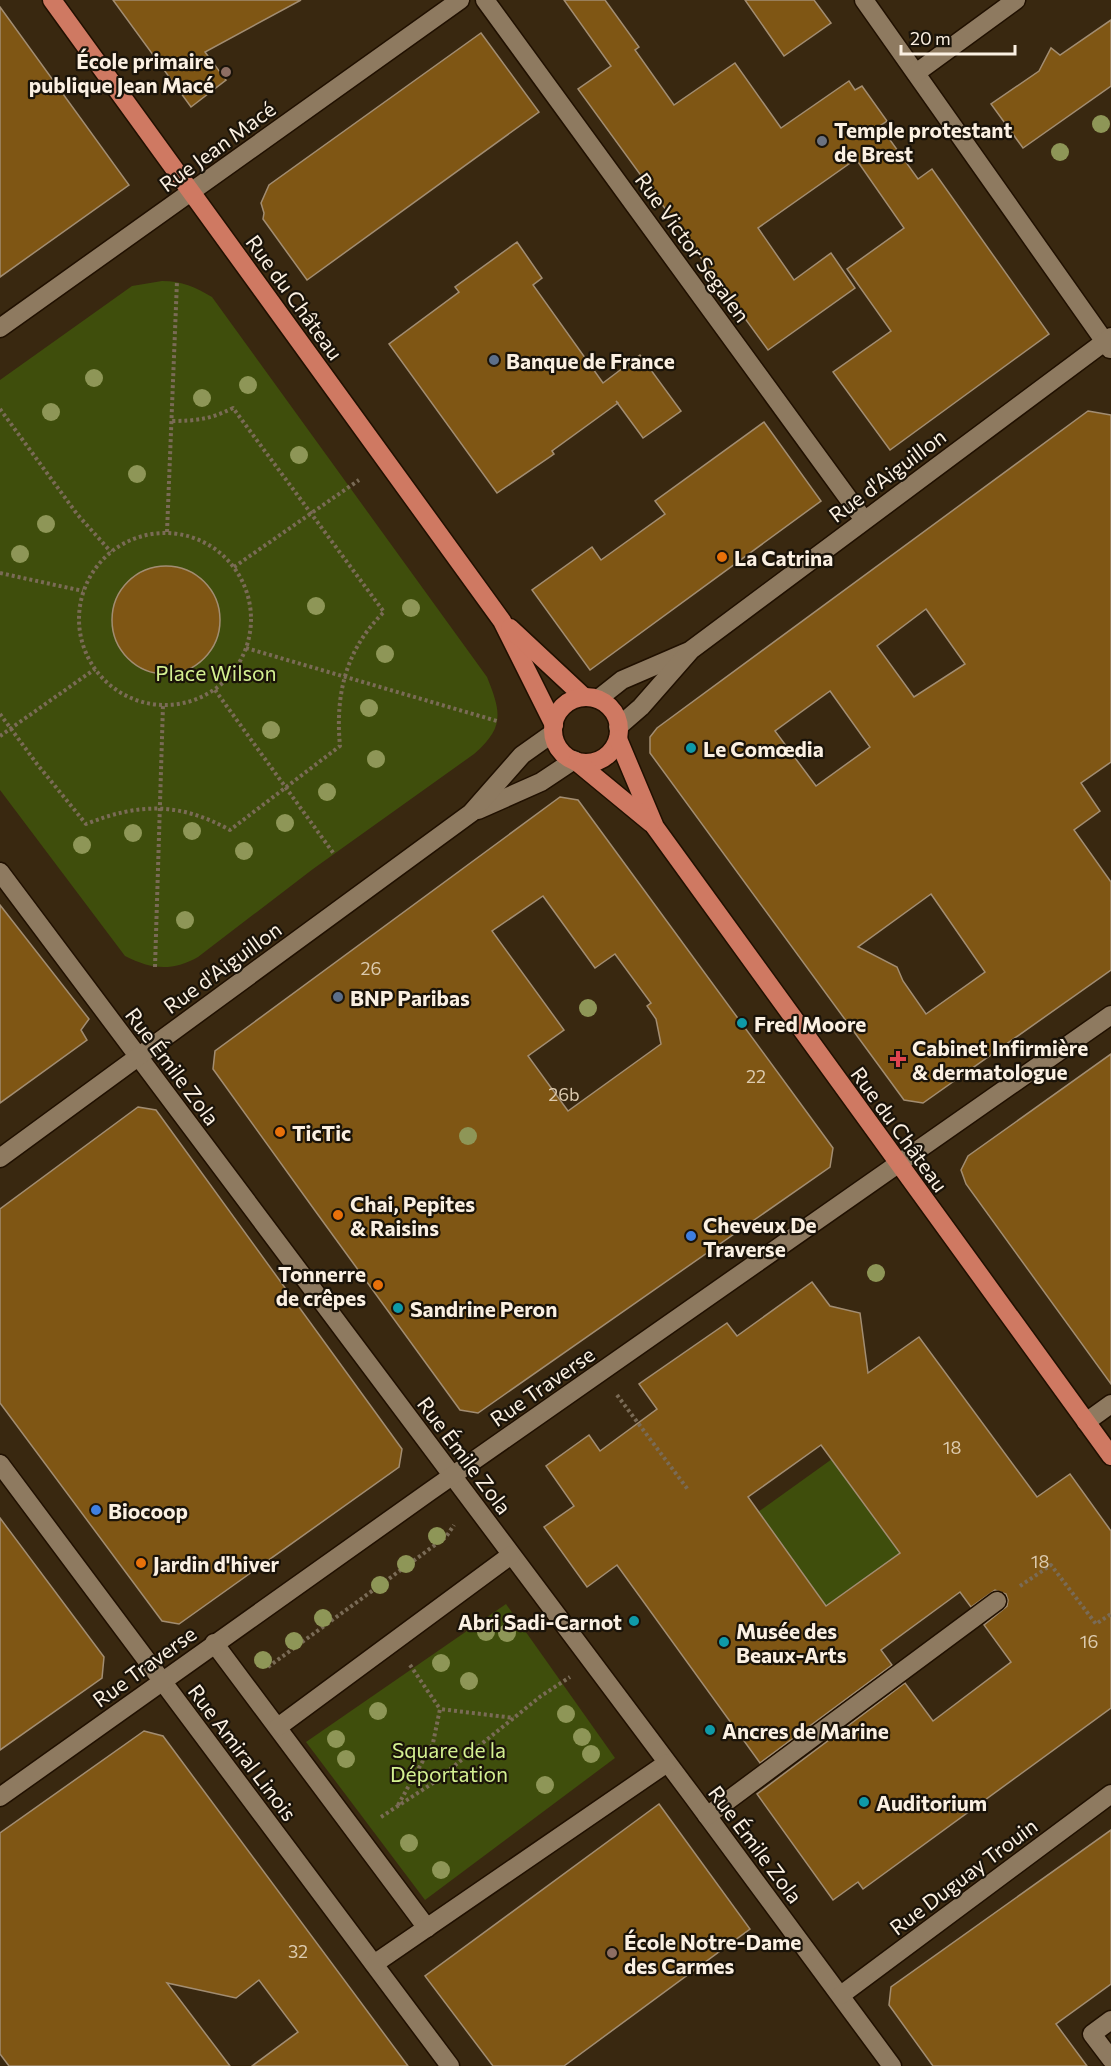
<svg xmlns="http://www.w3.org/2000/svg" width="1111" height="2066" font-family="Commissioner,sans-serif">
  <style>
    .green { fill: #3f4e0c }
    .building { fill: #7f5614; stroke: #a28d72; stroke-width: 1.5; fill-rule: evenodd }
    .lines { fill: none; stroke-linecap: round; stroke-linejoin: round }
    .minor-casing { stroke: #201000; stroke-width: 21 }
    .major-casing { stroke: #201000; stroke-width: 21 }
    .path { stroke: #7a6b56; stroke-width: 4; stroke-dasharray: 3 3; stroke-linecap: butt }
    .minor { stroke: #8e7a60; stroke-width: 18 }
    .major { stroke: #cf7962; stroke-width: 18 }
    .tree { fill: #8e9657 }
    .education-dot { fill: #8d6e63; stroke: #1a1309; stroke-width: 2 }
    .worship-dot { fill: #6b7280; stroke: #1a1309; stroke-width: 2 }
    .service-dot { fill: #5c6f8a; stroke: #1a1309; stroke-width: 2 }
    .food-dot { fill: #e8710a; stroke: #1a1309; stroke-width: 2 }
    .culture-dot { fill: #0f9aa8; stroke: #1a1309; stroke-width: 2 }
    .health-dot { fill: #e0444e; stroke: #1a1309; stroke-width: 2 }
    .shop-dot { fill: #3f7fe0; stroke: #1a1309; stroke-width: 2 }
    .labels { text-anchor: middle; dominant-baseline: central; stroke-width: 4.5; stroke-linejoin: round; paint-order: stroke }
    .number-label { font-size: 18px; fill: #dccaae }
    .poi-label { font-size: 21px; font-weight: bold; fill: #fbf0e2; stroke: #1a1309; text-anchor: start }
    .street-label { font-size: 21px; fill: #fbf0e2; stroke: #1a1309 }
    .park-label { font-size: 21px; fill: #d4f091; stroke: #1a1309 }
  </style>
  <rect width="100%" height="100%" fill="#392810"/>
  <g class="green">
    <path d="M162 281C182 281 195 287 212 297L487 677C501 712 505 727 474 754L313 869 198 957C171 972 151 969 125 956L0 790V380L132 286Z"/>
    <polygon points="832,1459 900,1553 826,1606 758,1512"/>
    <polygon points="506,1604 615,1758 425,1900 306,1742"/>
  </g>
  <g class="building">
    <polygon points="113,0 301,0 205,52 226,80 191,107"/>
    <polygon points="564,0 605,0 639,47 635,50 674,105 735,63 781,128 849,81 855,90 862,86 887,121 880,126 918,179 932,169 1049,334 890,450 833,372 891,331 847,269 904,228 856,159 758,228 794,280 831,253 855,288 768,350 578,89 611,66"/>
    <polygon points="745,0 814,0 831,23 784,56"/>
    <polygon points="0,7 129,185 0,277"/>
    <polygon points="1111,20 1111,86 1023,148 991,104 1039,71 1051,48 1060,55"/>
    <polygon points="481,33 539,112 307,280 263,219 264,213 261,203 269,185"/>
    <polygon points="517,242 542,278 533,285 603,383 640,355 681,411 643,438 616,401 618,403 552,451 554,454 497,493 389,344 459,292 455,287"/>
    <path d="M1088 411 1111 415V762L1081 783 1100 811 1074 830 1111 882V970L923 1103 904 1100 650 753V737L657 728ZM926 609 965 664 914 697 877 646ZM830 691 870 747 816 786 775 731ZM931 894 985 972 926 1014 903 981 897 967 858 947Z"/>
    <polygon points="764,422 821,501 590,670 532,590 592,547 601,560 665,514 655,501"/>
    <circle cx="166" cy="620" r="54"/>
    <path d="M560 797 578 800 833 1148 830 1167 478 1413 460 1410 316 1212 213 1069 215 1051ZM543 896 595 968 615 954 651 1003 647 1006 656 1019 661 1044 568 1111 528 1056 564 1030 492 931Z"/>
    <polygon points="0,905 89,1019 81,1030 87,1040 0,1103"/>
    <polygon points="1111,1054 1111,1384 966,1184 961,1170 968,1156"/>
    <polygon points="138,1107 156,1110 402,1449 399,1467 179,1624 162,1621 0,1403 0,1209"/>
    <path d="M812 1282 830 1306 860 1313 868 1373 919 1337 1037 1497 1070 1474 1111 1531V1708L863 1889 858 1882 833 1900 757 1794 905 1683 933 1721 1011 1662 984 1625 1007 1606 1008 1600 1006 1594 995 1590 971 1607 960 1592 881 1650 892 1665 760 1763 617 1565 587 1587 544 1527 574 1506 546 1466 589 1435 600 1451 657 1409 639 1384 727 1323 737 1336ZM821 1445 900 1553 826 1606 748 1497Z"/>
    <polygon points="0,1518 104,1657 102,1678 0,1750"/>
    <polygon points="144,1731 163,1736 408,2066 252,2066 298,2032 259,1980 236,1998 167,1983 230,2066 9,2066 0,2054 0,1833"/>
    <polygon points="659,1804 750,1929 564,2066 493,2066 425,1976"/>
    <polygon points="1111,1830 1111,1984 1056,2024 1087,2066 933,2066 889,2005 891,1987"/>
  </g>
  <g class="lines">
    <g class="minor-casing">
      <g id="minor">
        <polyline points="485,0 864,520"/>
        <polyline points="864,0 1110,349"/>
        <polyline points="916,73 1016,0"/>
        <polyline points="0,328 460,0"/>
        <polyline points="598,699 622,680 687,652"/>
        <polyline points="618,727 641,707 691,650 1111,337"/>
        <polyline points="478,810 541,782 574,760"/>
        <polyline points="0,872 691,1794 892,2066"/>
        <polyline points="0,1158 471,813 522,755 553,733"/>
        <polyline points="1086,1422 1111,1404"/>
        <polyline points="0,1464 450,2066"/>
        <polyline points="214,1643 427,1928"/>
        <polyline points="278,1727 511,1555"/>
        <polyline points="0,1797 429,1492 1111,1015"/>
        <polyline points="707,1816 997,1601"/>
        <polyline points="374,1964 667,1763"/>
        <polyline points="841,1995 1111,1794"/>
        <polyline points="1111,2020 1092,2034 1111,2059"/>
      </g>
    </g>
    <g class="major-casing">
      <g id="major">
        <polyline points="52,0 502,621 554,725"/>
        <polyline points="510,628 584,697"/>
        <circle cx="586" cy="730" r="33"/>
        <polyline points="618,739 655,827 1111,1456"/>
        <polyline points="577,762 651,823"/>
      </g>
    </g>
    <g class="path">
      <polyline points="0,409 77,514 111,552"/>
      <polyline points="167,532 177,281"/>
      <circle cx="165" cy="619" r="86"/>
      <polyline points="234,567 359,480"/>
      <polyline points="0,573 83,591"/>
      <polyline points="246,648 497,721"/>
      <polyline points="215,690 334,854"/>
      <path d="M0 714 37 764 86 824C139 803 179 802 230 830L340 746C335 694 346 649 384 612L233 408C211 419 196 421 172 421"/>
      <polyline points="0,736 95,669"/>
      <polyline points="155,967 163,705"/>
      <polyline points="617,1395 689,1491"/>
      <polyline points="1020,1586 1051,1565 1096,1624 1111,1614"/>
      <polyline points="410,1665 440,1709"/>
      <polyline points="268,1667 446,1537 454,1525"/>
      <polyline points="398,1805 433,1743 440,1709 514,1718"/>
      <polyline points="381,1817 433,1783 541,1696 570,1677"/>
    </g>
    <use href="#minor" class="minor"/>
    <use href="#major" class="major"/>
  </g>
  <g class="tree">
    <circle cx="1101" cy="124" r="9"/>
    <circle cx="1060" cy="152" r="9"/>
    <circle cx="94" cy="378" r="9"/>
    <circle cx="248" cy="385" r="9"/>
    <circle cx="202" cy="398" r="9"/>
    <circle cx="51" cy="412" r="9"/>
    <circle cx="299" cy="455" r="9"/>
    <circle cx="137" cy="474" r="9"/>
    <circle cx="46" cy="524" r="9"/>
    <circle cx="20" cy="554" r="9"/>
    <circle cx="316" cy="606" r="9"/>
    <circle cx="411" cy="608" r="9"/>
    <circle cx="385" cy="654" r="9"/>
    <circle cx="369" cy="708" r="9"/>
    <circle cx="271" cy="730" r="9"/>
    <circle cx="376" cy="759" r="9"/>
    <circle cx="327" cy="792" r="9"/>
    <circle cx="285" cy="823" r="9"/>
    <circle cx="192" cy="831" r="9"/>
    <circle cx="133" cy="833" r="9"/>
    <circle cx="82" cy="845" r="9"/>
    <circle cx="244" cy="851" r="9"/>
    <circle cx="185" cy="920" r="9"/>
    <circle cx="588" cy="1008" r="9"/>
    <circle cx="468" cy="1136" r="9"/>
    <circle cx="876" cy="1273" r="9"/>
    <circle cx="437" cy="1536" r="9"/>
    <circle cx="406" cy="1564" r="9"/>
    <circle cx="380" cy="1585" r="9"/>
    <circle cx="323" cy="1618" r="9"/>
    <circle cx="486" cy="1632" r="9"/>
    <circle cx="507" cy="1633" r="9"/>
    <circle cx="294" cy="1641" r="9"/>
    <circle cx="263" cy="1660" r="9"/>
    <circle cx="441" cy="1663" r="9"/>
    <circle cx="469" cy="1681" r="9"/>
    <circle cx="378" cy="1711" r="9"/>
    <circle cx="566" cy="1714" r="9"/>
    <circle cx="582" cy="1737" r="9"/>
    <circle cx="336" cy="1739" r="9"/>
    <circle cx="591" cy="1754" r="9"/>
    <circle cx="346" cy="1759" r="9"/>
    <circle cx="545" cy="1785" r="9"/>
    <circle cx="409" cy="1843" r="9"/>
    <circle cx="441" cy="1870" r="9"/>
  </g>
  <g class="education-dot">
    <circle cx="226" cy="72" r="6"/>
    <circle cx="612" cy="1953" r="6"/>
  </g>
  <circle class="worship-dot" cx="822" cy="141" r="6"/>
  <g class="service-dot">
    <circle cx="494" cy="360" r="6"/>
    <circle cx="338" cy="997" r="6"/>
  </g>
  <g class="food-dot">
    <circle cx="722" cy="557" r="6"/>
    <circle cx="280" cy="1132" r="6"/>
    <circle cx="338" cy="1215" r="6"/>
    <circle cx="378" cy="1285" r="6"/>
    <circle cx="141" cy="1563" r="6"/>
  </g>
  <g class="culture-dot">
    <circle cx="691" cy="748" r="6"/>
    <circle cx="742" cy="1023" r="6"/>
    <circle cx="398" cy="1308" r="6"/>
    <circle cx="634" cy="1621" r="6"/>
    <circle cx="724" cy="1642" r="6"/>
    <circle cx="710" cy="1730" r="6"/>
    <circle cx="864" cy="1802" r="6"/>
  </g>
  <path class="health-dot" d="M895 1050h6v6h6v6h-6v6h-6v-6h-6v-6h6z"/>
  <g class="shop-dot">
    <circle cx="691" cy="1236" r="6"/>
    <circle cx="96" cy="1510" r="6"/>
  </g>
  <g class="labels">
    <g class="number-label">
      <text x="371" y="968">26</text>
      <text x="756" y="1076">22</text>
      <text x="564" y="1094">26b</text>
      <text x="952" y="1447">18</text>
      <text x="1040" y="1561">18</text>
      <text x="1089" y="1641">16</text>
      <text x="298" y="1951">32</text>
    </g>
    <g class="poi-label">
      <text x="214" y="60" text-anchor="end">École primaire<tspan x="214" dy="24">publique Jean Macé</tspan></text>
      <text x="834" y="129">Temple protestant<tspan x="834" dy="24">de Brest</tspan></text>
      <text x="506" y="360">Banque de France</text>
      <text x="734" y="557">La Catrina</text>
      <text x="703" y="748">Le Comœdia</text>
      <text x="350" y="997">BNP Paribas</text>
      <text x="754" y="1023">Fred Moore</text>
      <text x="912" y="1047">Cabinet Infirmière<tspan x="912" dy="24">&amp; dermatologue</tspan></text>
      <text x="292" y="1132">TicTic</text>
      <text x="350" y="1203">Chai, Pepites<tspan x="350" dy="24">&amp; Raisins</tspan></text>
      <text x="703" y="1224">Cheveux De<tspan x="703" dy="24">Traverse</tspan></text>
      <text x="366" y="1273" text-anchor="end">Tonnerre<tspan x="366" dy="24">de crêpes</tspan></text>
      <text x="410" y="1308">Sandrine Peron</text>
      <text x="108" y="1510">Biocoop</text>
      <text x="153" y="1563">Jardin d'hiver</text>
      <text x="622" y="1621" text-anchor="end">Abri Sadi-Carnot</text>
      <text x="736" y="1630">Musée des<tspan x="736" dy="24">Beaux-Arts</tspan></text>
      <text x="722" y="1730">Ancres de Marine</text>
      <text x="876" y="1802">Auditorium</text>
      <text x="624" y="1941">École Notre-Dame<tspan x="624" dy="24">des Carmes</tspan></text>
    </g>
    <g class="street-label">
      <text transform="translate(217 146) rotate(-36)">Rue Jean Macé</text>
      <text transform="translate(693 247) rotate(54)">Rue Victor Segalen</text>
      <text transform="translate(295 297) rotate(54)">Rue du Château</text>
      <text transform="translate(887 475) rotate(-37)">Rue d'Aiguillon</text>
      <text transform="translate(222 967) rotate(-36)">Rue d'Aiguillon</text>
      <text transform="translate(173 1066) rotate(53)">Rue Émile Zola</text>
      <text transform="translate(900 1129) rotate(54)">Rue du Château</text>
      <text transform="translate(542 1386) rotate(-35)">Rue Traverse</text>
      <text transform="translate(465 1455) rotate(53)">Rue Émile Zola</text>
      <text transform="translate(144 1666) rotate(-36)">Rue Traverse</text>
      <text transform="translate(243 1752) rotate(53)">Rue Amiral Linois</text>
      <text transform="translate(756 1844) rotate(53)">Rue Émile Zola</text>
      <text transform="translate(963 1876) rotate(-37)">Rue Duguay Trouin</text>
    </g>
    <g class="park-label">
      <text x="216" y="672">Place Wilson</text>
      <text x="449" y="1749">Square de la<tspan x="449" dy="24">Déportation</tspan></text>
    </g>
  </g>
  <path d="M901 45v9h114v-9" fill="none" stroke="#fbf0e2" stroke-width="3"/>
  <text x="910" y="45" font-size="18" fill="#fbf0e2" stroke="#1a1309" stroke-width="4.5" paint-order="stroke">20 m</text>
</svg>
